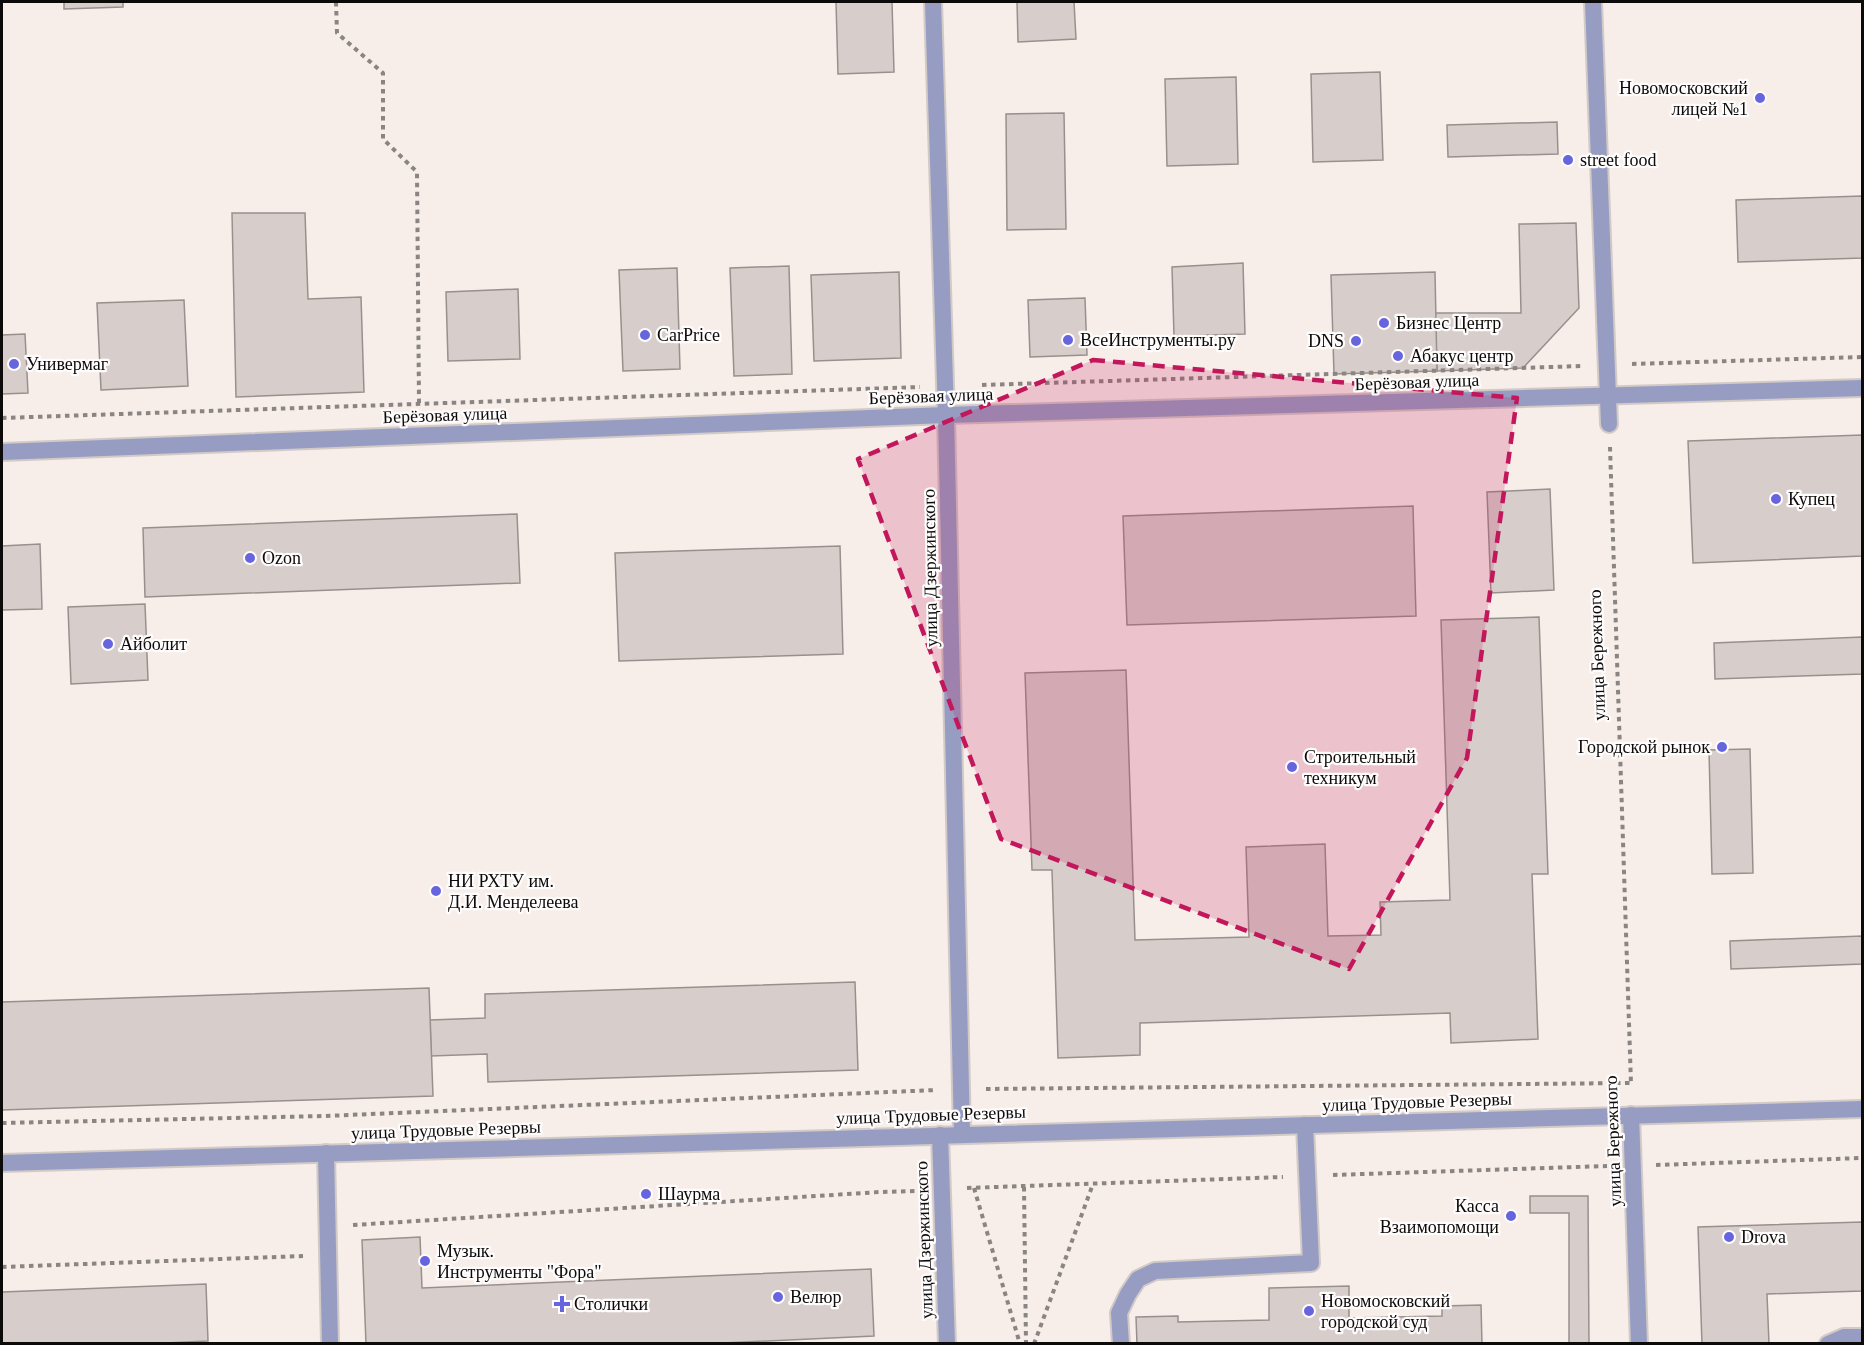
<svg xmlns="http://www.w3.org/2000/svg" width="1864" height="1345" font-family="Georgia,serif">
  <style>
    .building { fill: #d7cecb; stroke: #98908c; stroke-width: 1.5 }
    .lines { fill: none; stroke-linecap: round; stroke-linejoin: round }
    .service-casing { stroke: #d2cac6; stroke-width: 20 }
    .minor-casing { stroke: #d2cac6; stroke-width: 20 }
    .tertiary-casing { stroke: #d2cac6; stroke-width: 20 }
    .path { stroke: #8a8582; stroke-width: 4; stroke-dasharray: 4.5 4.5; stroke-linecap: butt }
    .service { stroke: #979cc3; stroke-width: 16 }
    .minor { stroke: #979cc3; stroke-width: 16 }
    .tertiary { stroke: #979cc3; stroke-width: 16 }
    .marked { fill: #c2185b; fill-opacity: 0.2; stroke: #c2185b; stroke-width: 4.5; stroke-dasharray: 12 8; stroke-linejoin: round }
    .poi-dot { fill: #6665de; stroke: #fefcfc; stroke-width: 2 }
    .labels { text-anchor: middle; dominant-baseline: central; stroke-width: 4.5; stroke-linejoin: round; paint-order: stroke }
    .poi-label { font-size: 18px; fill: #0d0b09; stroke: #fefcfc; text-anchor: start }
    .street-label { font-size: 18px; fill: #0d0b09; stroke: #fefcfc }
  </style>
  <rect width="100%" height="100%" fill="#f7eeea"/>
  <g class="building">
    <polygon points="64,2 123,2 123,7 64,9"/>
    <polygon points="836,2 892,2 894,72 838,74"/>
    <polygon points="1017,2 1074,2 1076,39 1018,42"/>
    <polygon points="1380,72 1383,160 1313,162 1311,74"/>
    <polygon points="1236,77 1238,164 1167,166 1165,79"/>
    <polygon points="1064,113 1066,229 1007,230 1006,114"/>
    <polygon points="1557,122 1558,154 1448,157 1447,125"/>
    <polygon points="1862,196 1862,258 1738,262 1736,200"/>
    <polygon points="232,213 305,213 308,299 361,297 364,392 236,397"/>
    <polygon points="1576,223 1579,308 1523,368 1437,371 1435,313 1521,313 1519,224"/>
    <polygon points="1243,263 1245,334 1174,336 1172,267"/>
    <polygon points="789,266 792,374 734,376 730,268"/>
    <polygon points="677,268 680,369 623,371 619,270"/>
    <polygon points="899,272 901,358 814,361 811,275"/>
    <polygon points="1435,272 1437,371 1334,374 1331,275"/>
    <polygon points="518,289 520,359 448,361 446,292"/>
    <polygon points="1085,298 1087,355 1030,357 1028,300"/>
    <polygon points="184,300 188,386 101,390 97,303"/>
    <polygon points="25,334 28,393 2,394 2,335"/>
    <polygon points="1862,435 1862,556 1693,563 1688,441"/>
    <polygon points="1550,489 1554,590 1491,593 1487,492"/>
    <polygon points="1413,506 1416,616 1127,625 1123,516"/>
    <polygon points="517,514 520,583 145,597 143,528"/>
    <polygon points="40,544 42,609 2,610 2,546"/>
    <polygon points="840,546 843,654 619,661 615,553"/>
    <polygon points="145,604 148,680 71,684 68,607"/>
    <polygon points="1539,617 1548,874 1532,874 1538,1039 1451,1043 1450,1013 1140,1023 1140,1055 1058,1058 1052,870 1032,870 1025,673 1126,670 1135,940 1249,937 1246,847 1325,844 1328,936 1381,935 1380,902 1450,900 1441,620"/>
    <polygon points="1862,637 1862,674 1715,679 1714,643"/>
    <polygon points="1750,749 1753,873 1712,874 1709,750"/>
    <polygon points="1862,936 1862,964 1731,969 1730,941"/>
    <polygon points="855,982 858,1070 488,1082 487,1054 431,1056 430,1020 485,1018 485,994"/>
    <polygon points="429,988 433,1096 2,1110 2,1002"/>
    <polygon points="1530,1196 1588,1196 1589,1344 1569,1344 1569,1213 1530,1213"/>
    <polygon points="1862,1222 1862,1291 1767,1294 1769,1344 1702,1344 1698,1227"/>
    <polygon points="420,1237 422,1288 871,1269 874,1336 702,1344 366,1344 362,1240"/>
    <polygon points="206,1284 208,1341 143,1344 2,1344 2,1292"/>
    <polygon points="1349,1286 1349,1318 1442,1316 1442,1306 1481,1305 1482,1344 1137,1344 1136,1317 1178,1316 1178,1322 1269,1320 1269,1288"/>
  </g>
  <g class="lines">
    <g class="service-casing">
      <g id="service">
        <polyline points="326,1153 330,1344"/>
        <polyline points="1121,1344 1119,1313 1128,1294 1138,1279 1155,1271 1311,1263 1305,1125"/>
        <polyline points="1828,1344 1844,1337 1862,1337"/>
      </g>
    </g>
    <g class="minor-casing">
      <g id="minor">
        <polyline points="933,2 946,415 962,1134"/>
        <polyline points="1593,2 1609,424"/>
        <polyline points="1631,1115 1639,1344"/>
        <polyline points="940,1135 947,1344"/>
      </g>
    </g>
    <g class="tertiary-casing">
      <g id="tertiary">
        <polyline points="2,452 946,415 1862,388"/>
        <polyline points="2,1163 1862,1109"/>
      </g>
    </g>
    <g class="path">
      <polyline points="336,2 337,33 383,73 383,139 417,172 419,403"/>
      <polyline points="1632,364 1862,357"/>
      <polyline points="982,385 1583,366"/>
      <polyline points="2,418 920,387"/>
      <polyline points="1610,447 1631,1084"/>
      <polyline points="986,1089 1631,1083"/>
      <polyline points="2,1123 325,1116 936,1090"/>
      <polyline points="1656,1165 1862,1158"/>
      <polyline points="1333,1175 1607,1166"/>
      <polyline points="1024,1187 1026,1344"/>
      <polyline points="967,1188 1283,1177"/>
      <polyline points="974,1188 1020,1344"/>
      <polyline points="353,1225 880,1192 917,1191"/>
      <polyline points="2,1267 303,1256"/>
      <polyline points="1034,1344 1093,1184"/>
    </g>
    <use href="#service" class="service"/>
    <use href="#minor" class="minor"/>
    <use href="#tertiary" class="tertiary"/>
  </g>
  <path class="marked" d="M1093 360 1517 398 1467 758 1349 969 1001 839 858 459Z"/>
  <g class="poi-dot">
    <circle cx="1760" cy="98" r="6"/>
    <circle cx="1568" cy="160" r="6"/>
    <circle cx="1384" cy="323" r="6"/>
    <circle cx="645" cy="335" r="6"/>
    <circle cx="1068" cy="340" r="6"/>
    <circle cx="1356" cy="341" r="6"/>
    <circle cx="1398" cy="356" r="6"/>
    <circle cx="14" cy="364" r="6"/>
    <circle cx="1776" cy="499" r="6"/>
    <circle cx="250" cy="558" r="6"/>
    <circle cx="108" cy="644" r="6"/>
    <circle cx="1722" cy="747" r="6"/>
    <circle cx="1292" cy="767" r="6"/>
    <circle cx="436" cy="891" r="6"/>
    <circle cx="646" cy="1194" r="6"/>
    <circle cx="1511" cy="1216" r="6"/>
    <circle cx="1729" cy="1237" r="6"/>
    <circle cx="425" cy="1261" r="6"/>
    <circle cx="778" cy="1297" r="6"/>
    <path d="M559 1295h6v6h6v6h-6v6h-6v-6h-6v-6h6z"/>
    <circle cx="1309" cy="1311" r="6"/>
  </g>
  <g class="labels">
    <g class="poi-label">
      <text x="1748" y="88" text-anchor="end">Новомосковский<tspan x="1748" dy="21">лицей №1</tspan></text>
      <text x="1580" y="160">street food</text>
      <text x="1396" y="323">Бизнес Центр</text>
      <text x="657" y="335">CarPrice</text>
      <text x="1080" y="340">ВсеИнструменты.ру</text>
      <text x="1344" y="341" text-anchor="end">DNS</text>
      <text x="1410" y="356">Абакус центр</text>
      <text x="26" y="364">Универмаг</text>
      <text x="1788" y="499">Купец</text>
      <text x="262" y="558">Ozon</text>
      <text x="120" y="644">Айболит</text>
      <text x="1710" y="747" text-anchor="end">Городской рынок</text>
      <text x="1304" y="757">Строительный<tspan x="1304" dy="21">техникум</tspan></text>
      <text x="448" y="881">НИ РХТУ им.<tspan x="448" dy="21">Д.И. Менделеева</tspan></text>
      <text x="658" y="1194">Шаурма</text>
      <text x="1499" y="1206" text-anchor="end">Касса<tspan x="1499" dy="21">Взаимопомощи</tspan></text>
      <text x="1741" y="1237">Drova</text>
      <text x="437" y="1251">Музык.<tspan x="437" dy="21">Инструменты "Фора"</tspan></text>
      <text x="790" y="1297">Велюр</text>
      <text x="1321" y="1301">Новомосковский<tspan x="1321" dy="21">городской суд</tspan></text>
      <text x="574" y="1304">Столички</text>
    </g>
    <g class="street-label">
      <text transform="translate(1417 382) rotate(-2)">Берёзовая улица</text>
      <text transform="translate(931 396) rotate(-2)">Берёзовая улица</text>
      <text transform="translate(445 415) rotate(-2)">Берёзовая улица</text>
      <text transform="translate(930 568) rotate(-91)">улица Дзержинского</text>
      <text transform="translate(1597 655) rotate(-92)">улица Бережного</text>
      <text transform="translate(1417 1102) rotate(-2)">улица Трудовые Резервы</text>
      <text transform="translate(931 1115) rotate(-2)">улица Трудовые Резервы</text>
      <text transform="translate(446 1130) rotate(-2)">улица Трудовые Резервы</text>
      <text transform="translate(1613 1141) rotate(-92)">улица Бережного</text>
      <text transform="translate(924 1240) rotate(-92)">улица Дзержинского</text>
    </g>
  </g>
  <rect width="1864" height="1345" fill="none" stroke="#0d0b09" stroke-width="6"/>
</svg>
